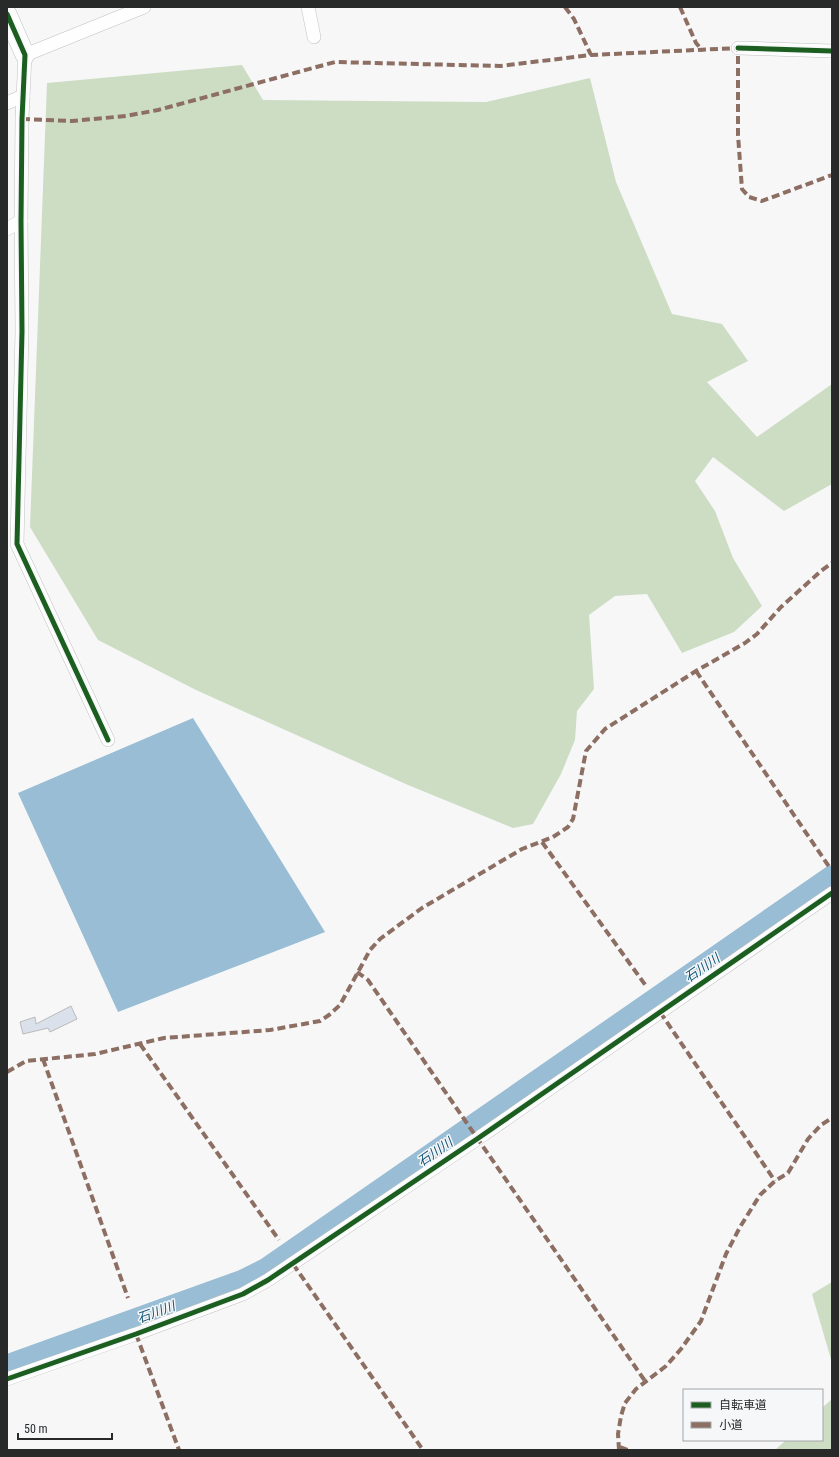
<svg xmlns="http://www.w3.org/2000/svg" width="839" height="1457" font-family="'Roboto Condensed','Noto Sans JP',sans-serif">
  <style>
    .forest { fill: #ccddc4 }
    .water { fill: #98bdd4 }
    .lines { fill: none; stroke-linecap: round; stroke-linejoin: round }
    .river { stroke: #98bdd4; stroke-width: 23 }
    .building { fill: #dae1ea; stroke: #bababb }
    .street-casing { stroke: #c1c1c1; stroke-width: 14 }
    .secondary-casing { stroke: #c1c1c1; stroke-width: 20 }
    .street { stroke: #fefefe; stroke-width: 13 }
    .secondary { stroke: #fefefe; stroke-width: 19 }
    .quiet { stroke: #8d6e63; stroke-width: 4; stroke-dasharray: 8 4; stroke-linecap: butt }
    .cycleway-casing { stroke: #f6f7f9; stroke-width: 8 }
    .cycleway { stroke: #1b5e20; stroke-width: 5 }
    .labels { text-anchor: middle; dominant-baseline: central; stroke-width: 3; stroke-linejoin: round; paint-order: stroke }
    .water-label { font-size: 13px; font-style: italic; fill: #0f5273; stroke: #f6f7f9 }
  </style>
  <rect width="100%" height="100%" fill="#f7f7f8"/>
  <g class="forest">
    <polygon points="242,65 263,100 486,102 590,78 616,182 672,314 722,324 748,361 707,382 757,437 832,384 832,484 784,511 713,457 695,481 715,511 733,558 762,606 734,632 682,653 647,594 615,596 589,615 594,689 577,711 575,740 561,774 533,824 513,828 408,785 196,690 98,640 30,527 47,83"/>
    <polygon points="832,1282 832,1363 812,1294"/>
    <polygon points="832,1399 832,1450 775,1450 786,1440 822,1440 822,1408"/>
  </g>
  <polygon class="water" points="193,718 325,932 118,1012 18,793"/>
  <g class="lines">
    <polyline class="river" points="7,1366 243,1281 267,1269 832,877"/>
  </g>
  <polygon class="building" points="71,1006 77,1019 50,1032 48,1028 23,1034 20,1022 35,1017 36,1024"/>
  <g class="lines">
    <g class="street-casing">
      <g id="street">
        <polyline points="308,7 314,37"/>
        <polyline points="738,48 832,51"/>
        <polyline points="7,103 23,96"/>
        <polyline points="7,229 21,221"/>
        <polyline points="108,740 17,544 22,331 21,221 22,119 25,55 144,7"/>
        <polyline points="7,1379 136,1334 243,1294 268,1280 477,1139 832,893"/>
      </g>
    </g>
    <g class="secondary-casing">
      <polyline id="secondary" points="7,14 25,55"/>
    </g>
    <use href="#street" class="street"/>
    <use href="#secondary" class="secondary"/>
    <g class="quiet">
      <polyline points="565,7 574,19 591,55"/>
      <polyline points="680,7 696,43 703,51"/>
      <polyline points="22,119 72,121 126,116 158,110 335,62 500,66 591,55 738,48 738,135 742,189 749,197 762,201 832,175"/>
      <polyline points="696,671 830,868"/>
      <polyline points="542,842 646,986"/>
      <polyline points="357,972 368,980 645,1381"/>
      <polyline points="660,1012 775,1181"/>
      <polyline points="140,1044 279,1240"/>
      <polyline points="43,1059 128,1298"/>
      <polyline points="7,1072 26,1061 95,1054 164,1038 270,1030 320,1021 329,1015 340,1005 370,950 380,939 422,908 522,849 553,837 568,827 573,819 586,751 605,729 696,671 745,643 757,634 781,607 821,571 832,563"/>
      <polyline points="293,1264 423,1450"/>
      <polyline points="136,1334 179,1450"/>
      <polyline points="620,1447 628,1450"/>
      <polyline points="619,1450 618,1434 621,1416 625,1403 636,1389 666,1366 681,1349 701,1321 726,1254 740,1227 760,1195 775,1181 788,1173 808,1139 821,1125 832,1118"/>
    </g>
    <g class="cycleway-casing">
      <g id="cycleway">
        <polyline points="7,14 25,55 22,119 21,221 22,331 17,544 108,740"/>
        <polyline points="738,48 832,51"/>
        <polyline points="7,1379 136,1334 243,1294 268,1280 477,1139 832,893"/>
      </g>
    </g>
    <use href="#cycleway" class="cycleway"/>
  </g>
  <g class="labels">
    <g class="water-label">
      <text transform="translate(702 968) rotate(-35)">石川川</text>
      <text transform="translate(435 1152) rotate(-35)">石川川</text>
      <text transform="translate(156 1312) rotate(-20)">石川川</text>
    </g>
  </g>
  <rect width="839" height="1457" fill="none" stroke="#282929" stroke-width="16"/>
  <rect x="683" y="1389" width="140" height="52" fill="#f6f7f9" stroke="#a4a5a6"/>
  <rect x="691" y="1402" width="20" height="6" fill="#1b5e20" stroke="#a4a5a6"/>
  <text x="719" y="1409" font-size="12" fill="#282929">自転車道</text>
  <rect x="691" y="1422" width="20" height="6" fill="#8d6e63" stroke="#a4a5a6"/>
  <text x="719" y="1429" font-size="12" fill="#282929">小道</text>
  <path d="M18 1433v6h94v-6" fill="none" stroke="#282929" stroke-width="2"/>
  <text x="24" y="1433" font-size="12" fill="#282929" stroke="#f6f7f9" stroke-width="3" paint-order="stroke">50 m</text>
</svg>
